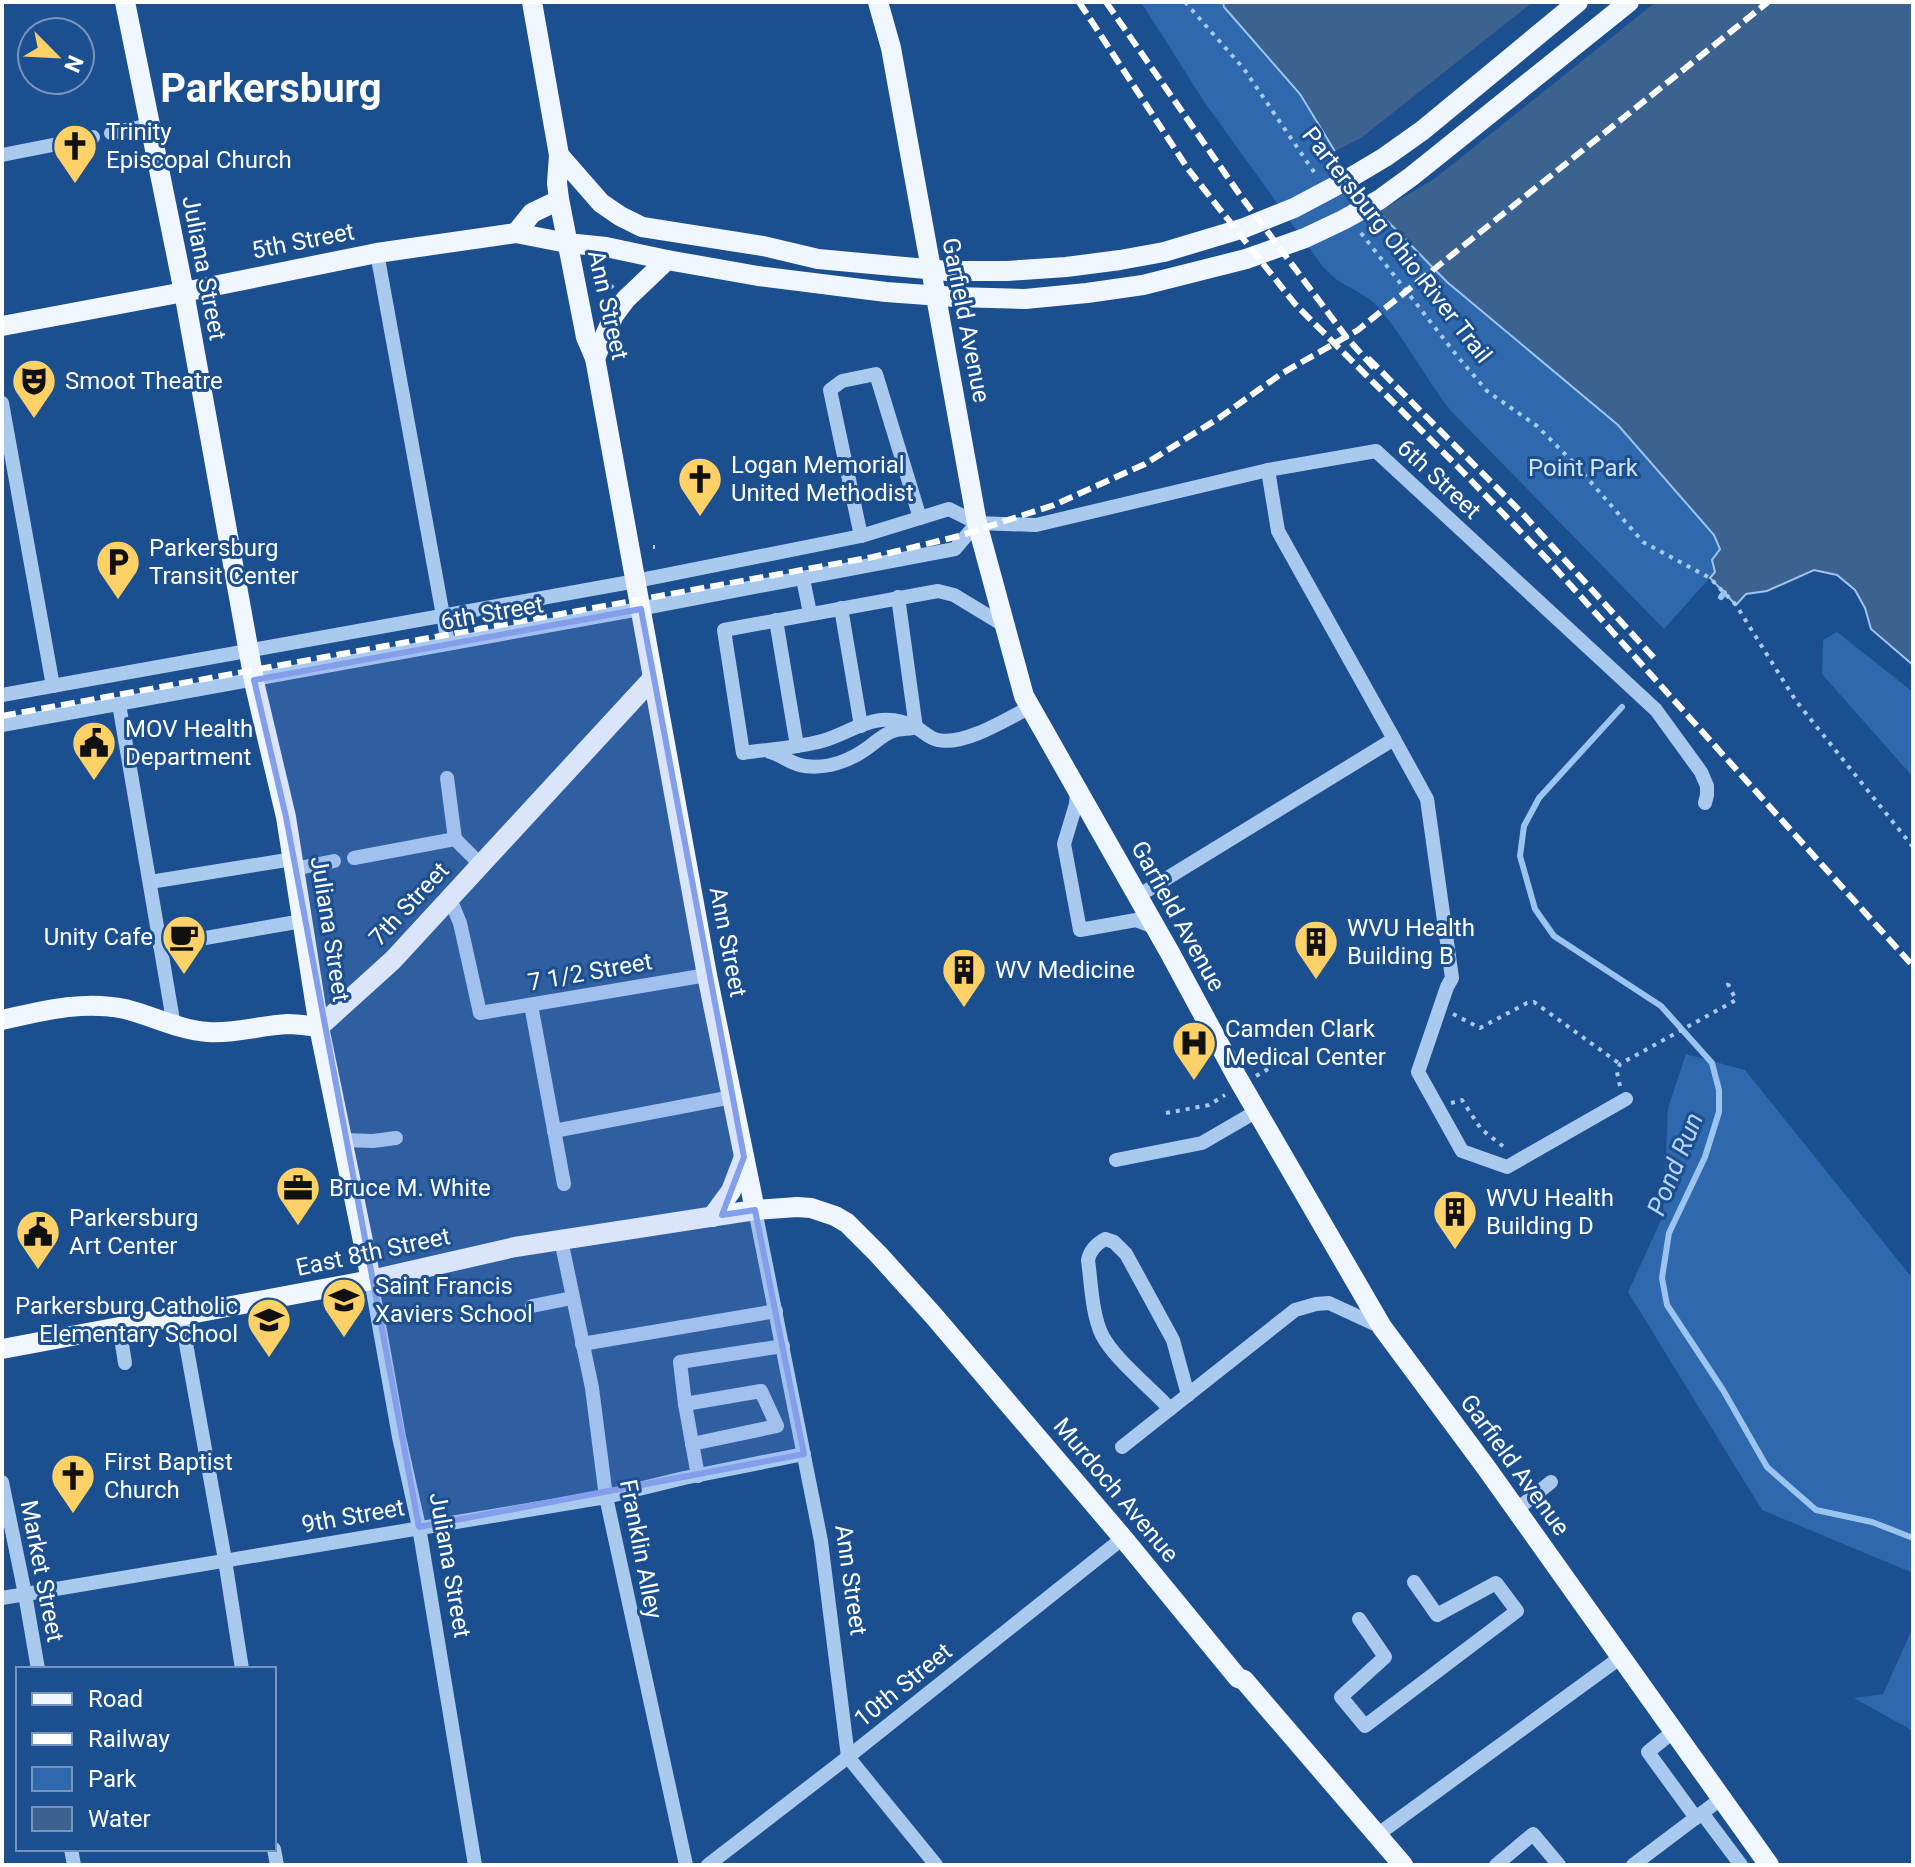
<svg xmlns="http://www.w3.org/2000/svg" width="1915" height="1867" font-family="Roboto,sans-serif">
  <style>
    .green { fill: #2e69ad }
    .water { fill: #3c6290; stroke: #9cc4f0; stroke-width: 2 }
    .pier { fill: #1b4f8f }
    .lines { fill: none; stroke-linecap: round; stroke-linejoin: round }
    .stream { stroke: #9cc4f0; stroke-width: 6 }
    .path { stroke: #a9c9ee; stroke-width: 4; stroke-dasharray: 4 6; stroke-linecap: butt }
    .minor { stroke: #a9c9ee; stroke-width: 14 }
    .major { stroke: #f0f6ff; stroke-width: 20 }
    .rail { stroke: #fff; stroke-width: 6; stroke-dasharray: 14 6; stroke-linecap: butt }
    .marked { fill: #839eea; fill-opacity: 0.2; stroke: #839eea; stroke-width: 6; stroke-linejoin: round }
    .labels { text-anchor: middle; dominant-baseline: central; stroke-width: 6; stroke-linejoin: round; paint-order: stroke }
    .poi-label { font-size: 24px; fill: #fff; stroke: #1b4f8f; text-anchor: start }
    .street-label { font-size: 24px; fill: #fff; stroke: #1b4f8f }
    .park-label { font-size: 24px; fill: #cfe3fa; stroke: #1b4f8f }
    .water-label { font-size: 26px; font-style: italic; fill: #b5d3f5; stroke: #1b4f8f }
    .town-label { font-size: 40px; font-weight: bold; fill: #fff; stroke: #1b4f8f }
  </style>
  <rect width="100%" height="100%" fill="#1b4f8f"/>
  <g class="green">
    <path d="M1141 2H1223L1224 7 1300 94 1361 194 1447 282 1618 425 1714 535 1720 549 1715 572 1664 629 1451 411C1425 378 1406 340 1379 308 1368 296 1356 291 1342 283 1335 279 1329 273 1323 267L1203 100Z"/>
    <polygon points="1837,632 1913,692 1913,777 1822,674 1823,640"/>
    <polygon points="1686,1054 1745,1070 1913,1279 1913,1573 1762,1510 1628,1292 1663,1216 1668,1108"/>
    <polygon points="1913,1627 1913,1731 1854,1698 1883,1694"/>
  </g>
  <polygon class="water" points="1223,2 1913,2 1913,665 1871,629 1865,608 1855,590 1837,575 1814,570 1767,591 1746,594 1736,605 1710,578 1715,572 1712,560 1720,549 1714,535 1618,425 1447,282 1361,194 1300,94 1224,7"/>
  <polygon class="pier" points="1533,2 1656,2 1434,179 1375,214 1358,197 1331,153 1361,138"/>
  <g class="lines">
    <g class="stream">
      <polyline points="1721,597 1724,593"/>
      <polyline points="1622,707 1539,798 1524,826 1520,856 1535,909 1554,936 1661,1006 1712,1063 1719,1090 1719,1112 1705,1157 1669,1233 1662,1278 1667,1305 1723,1390 1767,1467 1816,1510 1872,1522 1913,1538"/>
    </g>
    <g class="path">
      <polyline points="1185,2 1244,69 1316,175"/>
      <polyline points="1361,233 1458,357 1487,391 1537,426 1575,464 1643,542 1710,578 1736,605 1796,701 1913,847"/>
      <polyline points="605,268 604,277 613,288"/>
      <polyline points="653,547 655,547"/>
      <polyline points="1453,1014 1480,1028 1527,1003 1534,1002 1620,1064"/>
      <polyline points="1256,1076 1285,1059"/>
      <polyline points="1620,1086 1617,1072 1620,1064 1736,1000 1728,984 1732,979"/>
      <polyline points="1451,1103 1462,1100 1481,1129 1504,1147"/>
      <polyline points="1166,1113 1209,1105 1225,1095"/>
    </g>
    <g class="minor">
      <polyline points="111,133 150,125"/>
      <polyline points="2,155 93,137"/>
      <polyline points="377,253 448,643"/>
      <polyline points="2,403 53,686"/>
      <polyline points="861,536 830,390 842,381 876,374 920,518"/>
      <polyline points="803,579 810,613"/>
      <polyline points="898,597 916,728"/>
      <polyline points="841,608 861,726"/>
      <polyline points="776,620 797,746"/>
      <path d="M1005 626 954 595 938 591 724 630 743 753C769 749 797 748 822 741 841 736 861 722 881 720 893 719 906 722 917 728 924 732 930 739 938 740 964 746 1007 719 1030 707"/>
      <polyline points="2,695 636,581 861,536 949,509 977,523 1036,525 1268,470 1376,451 1656,710 1701,772 1707,786 1707,795 1705,803"/>
      <polyline points="119,704 174,1026"/>
      <polyline points="2,725 623,612 955,549 977,523"/>
      <polyline points="1394,739 1427,799 1452,978 1447,987 1418,1072 1462,1151 1507,1167 1626,1099"/>
      <path d="M770 752C782 755 792 765 805 766 827 769 849 761 866 749 875 743 882 735 893 731 899 729 906 729 912 728"/>
      <polyline points="1077,791 1076,804 1064,844 1080,930 1136,920 1156,928"/>
      <polyline points="455,839 481,865"/>
      <polyline points="354,858 455,839 447,778"/>
      <polyline points="294,869 334,861"/>
      <polyline points="150,882 293,859"/>
      <polyline points="1138,896 1394,739 1278,531 1268,470"/>
      <polyline points="450,899 460,923 480,1013 707,975"/>
      <polyline points="160,946 302,921"/>
      <polyline points="531,1005 564,1184"/>
      <polyline points="554,1131 732,1097"/>
      <polyline points="342,1140 373,1141 396,1138"/>
      <polyline points="1116,1160 1202,1143 1257,1111"/>
      <polyline points="755,1210 821,1541 848,1757 936,1865"/>
      <polyline points="561,1240 592,1388 606,1497 686,1865"/>
      <polyline points="371,1280 399,1437 419,1527 475,1865"/>
      <polyline points="532,1306 572,1298"/>
      <polyline points="181,1316 225,1560 242,1669"/>
      <polyline points="119,1326 125,1363"/>
      <polyline points="582,1344 776,1311"/>
      <polyline points="685,1404 761,1391 777,1426 692,1444"/>
      <path d="M1170 1409C1150 1387 1115 1360 1102 1335 1092 1315 1091 1282 1088 1260 1090 1250 1096 1244 1105 1239L1114 1242 1126 1254 1173 1340 1188 1395"/>
      <polyline points="1122,1447 1295,1310 1316,1304 1329,1303 1381,1327"/>
      <polyline points="698,1476 685,1404 680,1362 783,1346"/>
      <polyline points="2,1482 25,1594 38,1669"/>
      <polyline points="1516,1510 1551,1482"/>
      <polyline points="2,1598 606,1497 684,1478 804,1454"/>
      <polyline points="1359,1619 1385,1657 1341,1697 1365,1726 1517,1611 1496,1583 1437,1615 1414,1582"/>
      <polyline points="1674,1731 1648,1752 1696,1818"/>
      <polyline points="1702,1813 1741,1865"/>
      <polyline points="1377,1835 1621,1657"/>
      <polyline points="71,1849 74,1865"/>
      <polyline points="274,1849 277,1865"/>
      <polyline points="708,1865 848,1757 1123,1538"/>
      <polyline points="1496,1865 1533,1834 1559,1865"/>
      <polyline points="1633,1865 1722,1798"/>
    </g>
    <g class="major">
      <polyline points="125,2 184,292 255,686 286,817 319,1027 371,1280"/>
      <polyline points="532,2 559,155 557,183 559,199 586,337 595,358 707,975 755,1210"/>
      <polyline points="878,2 891,48 977,523 1024,696 1170,953 1237,1077 1382,1327 1485,1466 1769,1865"/>
      <polyline points="559,155 601,203 620,216 642,227 763,246 818,259 948,271 1007,271 1066,267 1120,260 1164,252 1244,228 1294,208 1343,182 1385,157 1423,130 1578,2"/>
      <polyline points="516,233 532,213 559,200"/>
      <polyline points="2,326 184,292 377,253 516,233 567,243 606,247 667,260 758,276 886,292 955,297 1025,299 1087,293 1143,285 1246,259 1305,238 1343,220 1379,200 1412,176 1629,2"/>
      <polyline points="595,358 614,315 626,299 667,260"/>
      <path d="M2 1020C42 1011 83 1000 125 1009 153 1016 179 1030 208 1032 236 1034 261 1025 288 1024 298 1024 309 1026 319 1027L393 960 653 678"/>
      <polyline points="712,1217 731,1191 744,1157"/>
      <polyline points="2,1349 371,1280 515,1247 755,1210 797,1207 811,1208 835,1216 847,1223 878,1254 933,1315 1123,1538 1238,1678 1244,1680 1403,1865"/>
    </g>
    <g class="rail">
      <polyline points="1079,2 1188,169 1295,304 1460,469 1547,559 1913,966"/>
      <polyline points="1106,2 1240,195 1347,338 1374,368"/>
      <polyline points="1368,358 1522,513 1655,659"/>
      <polyline points="2,716 873,557 959,536 1054,505 1145,464 1219,418 1281,374 1358,330 1768,2"/>
    </g>
  </g>
  <path class="marked" d="M641 609 744 1157 722 1215 755 1210 804 1454 419 1527 286 817 254 680Z"/>
  <defs>
    <g id="church-pin" transform="scale(2.3)"><path d="M0 17L-7.5 6A9.5 9.5 0 1 1 7.5 6Z" fill="#ffd166" stroke="#1b4f8f"/><path d="M-1.2-6h2.4v3.5h3.3v2.4h-3.3V6h-2.4V-.1h-3.3v-2.4h3.3Z" fill="#111"/></g>
    <g id="theatre-pin" transform="scale(2.3)"><path d="M0 17L-7.5 6A9.5 9.5 0 1 1 7.5 6Z" fill="#ffd166" stroke="#1b4f8f"/><path d="M-5-5.5Q0-4 5-5.5V0Q5 5 0 6Q-5 5-5 0ZM-3.3-2.5H-1v1.5H-3.3ZM1-2.5H3.3v1.5H1ZM-2.8 1Q0 5.5 2.8 1Z" fill="#111"/></g>
    <g id="parking-pin" transform="scale(2.3)"><path d="M0 17L-7.5 6A9.5 9.5 0 1 1 7.5 6Z" fill="#ffd166" stroke="#1b4f8f"/><path d="M-3.5-5.5H1a3.5 3.5 0 0 1 0 7H-1V5.5H-3.5ZM-1-3.4V-.6H.8a1.4 1.4 0 0 0 0-2.8Z" fill="#111"/></g>
    <g id="civic-pin" transform="scale(2.3)"><path d="M0 17L-7.5 6A9.5 9.5 0 1 1 7.5 6Z" fill="#ffd166" stroke="#1b4f8f"/><path d="M-.6-6.5H3V-4.5H.6V-3L4-1V1h2V6H-6V1h2V-1L-.6-3ZM-1.2 2.5V6h2.4V2.5Z" fill="#111"/></g>
    <g id="cafe-pin" transform="scale(2.3)"><path d="M0 17L-7.5 6A9.5 9.5 0 1 1 7.5 6Z" fill="#ffd166" stroke="#1b4f8f"/><path d="M-5.5-4.5H6V0H3Q3 3.5 0 3.5H-2.5Q-5.5 3.5-5.5 0ZM3-3.2v2h1.7v-2ZM-6 4.5H4V6H-6Z" fill="#111"/></g>
    <g id="building-pin" transform="scale(2.3)"><path d="M0 17L-7.5 6A9.5 9.5 0 1 1 7.5 6Z" fill="#ffd166" stroke="#1b4f8f"/><path d="M-4-6H4V6H1V3H-1V6H-4ZM-2.5-4.3h1.7v1.8h-1.7ZM.8-4.3h1.7v1.8H.8ZM-2.5-1h1.7V.8h-1.7ZM.8-1h1.7V.8H.8Z" fill="#111"/></g>
    <g id="hospital-pin" transform="scale(2.3)"><path d="M0 17L-7.5 6A9.5 9.5 0 1 1 7.5 6Z" fill="#ffd166" stroke="#1b4f8f"/><path d="M-5-5h3v3.5h4V-5h3V5h-3V1.5h-4V5h-3Z" fill="#111"/></g>
    <g id="office-pin" transform="scale(2.3)"><path d="M0 17L-7.5 6A9.5 9.5 0 1 1 7.5 6Z" fill="#ffd166" stroke="#1b4f8f"/><path d="M-6-3h4V-5.5h4V-3h4V5H-6ZM-1-4.5V-3h2v-1.5ZM-6 0V1H6V0Z" fill="#111"/></g>
    <g id="school-pin" transform="scale(2.3)"><path d="M0 17L-7.5 6A9.5 9.5 0 1 1 7.5 6Z" fill="#ffd166" stroke="#1b4f8f"/><path d="M0-5L7-2L0 1L-7-2ZM-4 1L0 2.5L4 1V4Q0 6-4 4Z" fill="#111"/></g>
  </defs>
  <g fill-rule="evenodd">
    <use href="#church-pin" x="75" y="146"/>
    <use href="#theatre-pin" x="34" y="381"/>
    <use href="#church-pin" x="700" y="479"/>
    <use href="#parking-pin" x="118" y="562"/>
    <use href="#civic-pin" x="94" y="743"/>
    <use href="#cafe-pin" x="184" y="937"/>
    <use href="#building-pin" x="1316" y="942"/>
    <use href="#building-pin" x="964" y="970"/>
    <use href="#hospital-pin" x="1194" y="1043"/>
    <use href="#office-pin" x="298" y="1188"/>
    <use href="#building-pin" x="1455" y="1212"/>
    <use href="#civic-pin" x="38" y="1232"/>
    <use href="#school-pin" x="344" y="1300"/>
    <use href="#school-pin" x="269" y="1320"/>
    <use href="#church-pin" x="73" y="1476"/>
  </g>
  <g class="labels">
    <g class="poi-label">
      <text x="106" y="132">Trinity<tspan x="106" dy="28">Episcopal Church</tspan></text>
      <text x="65" y="381">Smoot Theatre</text>
      <text x="731" y="465">Logan Memorial<tspan x="731" dy="28">United Methodist</tspan></text>
      <text x="149" y="548">Parkersburg<tspan x="149" dy="28">Transit Center</tspan></text>
      <text x="125" y="729">MOV Health<tspan x="125" dy="28">Department</tspan></text>
      <text x="1347" y="928">WVU Health<tspan x="1347" dy="28">Building B</tspan></text>
      <text x="153" y="937" text-anchor="end">Unity Cafe</text>
      <text x="995" y="970">WV Medicine</text>
      <text x="1225" y="1029">Camden Clark<tspan x="1225" dy="28">Medical Center</tspan></text>
      <text x="329" y="1188">Bruce M. White</text>
      <text x="1486" y="1198">WVU Health<tspan x="1486" dy="28">Building D</tspan></text>
      <text x="69" y="1218">Parkersburg<tspan x="69" dy="28">Art Center</tspan></text>
      <text x="375" y="1286">Saint Francis<tspan x="375" dy="28">Xaviers School</tspan></text>
      <text x="238" y="1306" text-anchor="end">Parkersburg Catholic<tspan x="238" dy="28">Elementary School</tspan></text>
      <text x="104" y="1462">First Baptist<tspan x="104" dy="28">Church</tspan></text>
    </g>
    <g class="street-label">
      <text transform="translate(303 241) rotate(-11)">5th Street</text>
      <text transform="translate(1397 245) rotate(52)">Partersburg Ohio River Trail</text>
      <text transform="translate(204 268) rotate(79)">Juliana Street</text>
      <text transform="translate(608 305) rotate(77)">Ann Street</text>
      <text transform="translate(966 320) rotate(79)">Garfield Avenue</text>
      <text transform="translate(1439 479) rotate(43)">6th Street</text>
      <text transform="translate(492 613) rotate(-10)">6th Street</text>
      <text transform="translate(409 904) rotate(-47)">7th Street</text>
      <text transform="translate(1178 916) rotate(61)">Garfield Avenue</text>
      <text transform="translate(330 929) rotate(81)">Juliana Street</text>
      <text transform="translate(728 942) rotate(79)">Ann Street</text>
      <text transform="translate(590 972) rotate(-10)">7 1/2 Street</text>
      <text transform="translate(373 1252) rotate(-12)">East 8th Street</text>
      <text transform="translate(1515 1465) rotate(54)">Garfield Avenue</text>
      <text transform="translate(1116 1490) rotate(50)">Murdoch Avenue</text>
      <text transform="translate(353 1516) rotate(-10)">9th Street</text>
      <text transform="translate(641 1549) rotate(79)">Franklin Alley</text>
      <text transform="translate(450 1565) rotate(80)">Juliana Street</text>
      <text transform="translate(42 1571) rotate(79)">Market Street</text>
      <text transform="translate(851 1580) rotate(82)">Ann Street</text>
      <text transform="translate(903 1685) rotate(-39)">10th Street</text>
    </g>
    <g class="park-label">
      <text x="1583" y="468">Point Park</text>
    </g>
    <g class="water-label">
      <text transform="translate(1675 1164) rotate(-68)">Pond Run</text>
    </g>
    <g class="town-label">
      <text x="271" y="88">Parkersburg</text>
    </g>
  </g>
  <rect width="1915" height="1867" fill="none" stroke="#ffffff" stroke-width="8"/>
  <rect x="16" y="1667" width="260" height="184" fill="#1b4f8f" stroke="#7695bc" stroke-width="2"/>
  <rect x="32" y="1693" width="40" height="12" fill="#f0f6ff" stroke="#7695bc" stroke-width="2"/>
  <text x="88" y="1707" font-size="24" fill="#ffffff">Road</text>
  <rect x="32" y="1733" width="40" height="12" fill="#ffffff" stroke="#7695bc" stroke-width="2"/>
  <text x="88" y="1747" font-size="24" fill="#ffffff">Railway</text>
  <rect x="32" y="1767" width="40" height="24" fill="#2e69ad" stroke="#7695bc" stroke-width="2"/>
  <text x="88" y="1787" font-size="24" fill="#ffffff">Park</text>
  <rect x="32" y="1807" width="40" height="24" fill="#3c6290" stroke="#7695bc" stroke-width="2"/>
  <text x="88" y="1827" font-size="24" fill="#ffffff">Water</text>
  <g transform="translate(56 56) rotate(114)"><circle r="38" fill="#1b4f8f" stroke="#7695bc" stroke-width="2"/>
  <path d="M0-6L14 30L0 20L-14 30Z" fill="#ffd166"/>
  <text y="-12" font-size="22" font-weight="bold" text-anchor="middle" fill="#ffffff">N</text>
  </g>
</svg>
